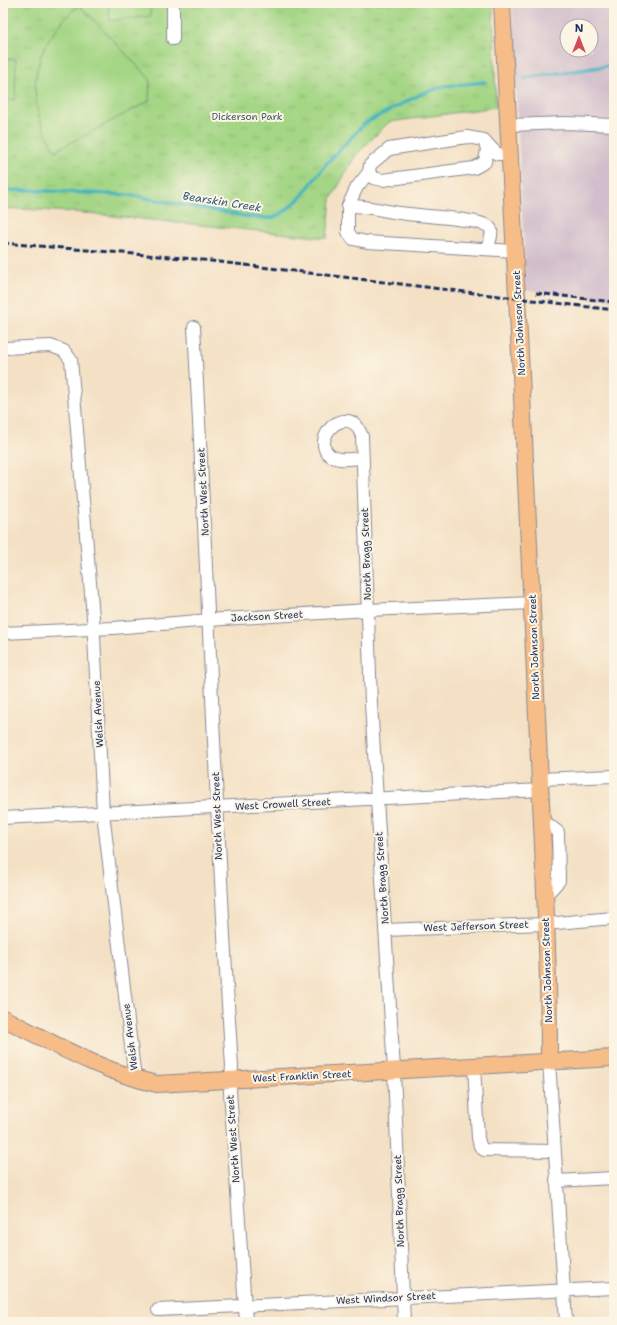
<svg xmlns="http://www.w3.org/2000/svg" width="617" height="1325" font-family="'Shantell Sans',sans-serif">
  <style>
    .industrial { fill: #d1bdcb; fill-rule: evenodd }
    .grass { fill: url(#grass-tufts); stroke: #608272 }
    .pitch { fill: #a4d685; stroke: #608272 }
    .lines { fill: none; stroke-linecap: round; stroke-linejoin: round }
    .stream { stroke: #46b5c0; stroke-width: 3.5 }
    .minor-casing { stroke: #888892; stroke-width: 14 }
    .major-casing { stroke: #888892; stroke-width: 18 }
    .minor { stroke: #fff; stroke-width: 12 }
    .major { stroke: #f7bd88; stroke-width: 16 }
    .rail { stroke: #1b2f5e; stroke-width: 3; stroke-dasharray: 6 3; stroke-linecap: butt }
    .labels { text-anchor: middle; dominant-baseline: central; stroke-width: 4; stroke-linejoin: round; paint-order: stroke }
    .park-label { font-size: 10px; fill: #3d5968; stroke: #fcf5e5 }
    .street-label { font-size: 10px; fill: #1b2f5e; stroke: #fcf5e5 }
    .water-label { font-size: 11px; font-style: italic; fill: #28577b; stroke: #fcf5e5 }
  </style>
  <defs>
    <pattern id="grass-tufts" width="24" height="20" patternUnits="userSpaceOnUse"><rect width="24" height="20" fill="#a4d685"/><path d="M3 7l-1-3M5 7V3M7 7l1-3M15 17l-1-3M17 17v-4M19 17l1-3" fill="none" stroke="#8db875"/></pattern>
  </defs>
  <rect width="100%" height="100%" fill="#fcf5e5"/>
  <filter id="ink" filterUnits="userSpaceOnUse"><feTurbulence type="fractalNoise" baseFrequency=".025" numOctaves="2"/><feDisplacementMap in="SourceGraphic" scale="8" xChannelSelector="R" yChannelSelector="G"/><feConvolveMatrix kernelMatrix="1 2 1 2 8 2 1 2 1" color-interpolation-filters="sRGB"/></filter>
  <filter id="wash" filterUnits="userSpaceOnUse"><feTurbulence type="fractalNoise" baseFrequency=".012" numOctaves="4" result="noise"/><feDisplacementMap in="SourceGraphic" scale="16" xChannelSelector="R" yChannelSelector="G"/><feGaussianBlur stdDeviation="0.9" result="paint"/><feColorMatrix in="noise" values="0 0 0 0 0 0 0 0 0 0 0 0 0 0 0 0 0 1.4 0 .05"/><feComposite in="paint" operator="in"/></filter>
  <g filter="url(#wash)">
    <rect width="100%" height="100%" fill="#f4e1c5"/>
    <path class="industrial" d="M512 3H614V300L526 290ZM567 26H591V50H567Z"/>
    <polygon class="grass" points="3,3 493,3 496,107 389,122 356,155 331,199 327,238 74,212 3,208"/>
    <g class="pitch">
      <polygon points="108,3 149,3 151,16 110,21"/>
      <path d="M79 5 150 79 149 101 55 151C48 137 40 123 37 108 29 66 48 32 79 5Z"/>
      <polygon points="3,59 16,59 15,100 3,100"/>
    </g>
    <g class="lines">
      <g class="stream">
        <polyline points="525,78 608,66 614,62"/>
        <polyline points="3,191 26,190 129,195 256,218 273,218 285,211 301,197 326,164 365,123 423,93 445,86 485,82"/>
      </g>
    </g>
  </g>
  <g filter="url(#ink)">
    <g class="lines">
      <g class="minor-casing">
        <g id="minor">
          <polyline points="173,39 173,3"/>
          <polyline points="508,125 566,123 614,125"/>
          <polyline points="484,140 487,149 485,162 474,168 383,180 373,178 369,172 370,165 389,149 467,137 484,140 497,154 509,154"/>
          <polyline points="369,172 357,187 348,206 348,232 353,239 367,242 515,251"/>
          <path d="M348 206C366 205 382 211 400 213 418 216 475 218 488 226 495 230 489 243 487 249"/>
          <path d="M194 327C208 573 215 820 232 1066L230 1091 246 1322"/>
          <polyline points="3,348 51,346 64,351 71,360 93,617 103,813 135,1079"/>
          <path d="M363 458C356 458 347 460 340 459 305 453 335 407 356 425 359 428 360 433 362 436L371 704 394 1070 404 1322"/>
          <polyline points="3,633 113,628 223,619 368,610 532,603"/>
          <polyline points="539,779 614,776"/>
          <polyline points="3,818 540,790"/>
          <polyline points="541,819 558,832 559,881 544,897"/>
          <polyline points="385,930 545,924 614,918"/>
          <polyline points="549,1061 566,1322"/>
          <polyline points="474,1066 478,1138 480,1146 484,1150 554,1151"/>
          <polyline points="556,1181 614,1178"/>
          <polyline points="158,1310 614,1288"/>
        </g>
      </g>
      <g class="major-casing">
        <g id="major">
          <path d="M502 3C514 241 527 478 537 716 542 831 549 946 549 1061"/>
          <path d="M3 1018C53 1043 102 1072 157 1084L614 1058"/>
        </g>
      </g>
      <use href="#minor" class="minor"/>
      <use href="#major" class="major"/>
      <g class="rail">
        <polyline points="3,243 195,259 614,310"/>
        <polyline points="536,293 614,302"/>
      </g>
    </g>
  </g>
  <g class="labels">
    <g class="park-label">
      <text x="247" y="116">Dickerson Park</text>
    </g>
    <g class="street-label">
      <text transform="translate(519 323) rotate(-93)">North Johnson Street</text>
      <text transform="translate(203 492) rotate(-93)">North West Street</text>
      <text transform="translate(366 554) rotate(-92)">North Bragg Street</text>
      <text transform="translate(267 616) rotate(-3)">Jackson Street</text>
      <text transform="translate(534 647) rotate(-92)">North Johnson Street</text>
      <text transform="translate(98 714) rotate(-93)">Welsh Avenue</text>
      <text transform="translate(283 804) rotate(-3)">West Crowell Street</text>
      <text transform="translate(217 816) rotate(-92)">North West Street</text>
      <text transform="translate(382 878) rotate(-94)">North Bragg Street</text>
      <text transform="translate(476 926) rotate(-2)">West Jefferson Street</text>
      <text transform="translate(547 970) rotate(-92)">North Johnson Street</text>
      <text transform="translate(130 1037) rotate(-97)">Welsh Avenue</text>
      <text transform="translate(302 1076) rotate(-3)">West Franklin Street</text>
      <text transform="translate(233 1139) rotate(-94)">North West Street</text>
      <text transform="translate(399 1201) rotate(-92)">North Bragg Street</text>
      <text transform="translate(386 1298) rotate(-3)">West Windsor Street</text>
    </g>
    <g class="water-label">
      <text transform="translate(222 202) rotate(9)">Bearskin Creek</text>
    </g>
  </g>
  <rect width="617" height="1325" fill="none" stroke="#fcf5e5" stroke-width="16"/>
  <g transform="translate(579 38)"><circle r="19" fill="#fcf5e5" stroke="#a2a6af"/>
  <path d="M0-3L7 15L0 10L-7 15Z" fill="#d1495b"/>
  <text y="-6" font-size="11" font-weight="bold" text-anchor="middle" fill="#1b2f5e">N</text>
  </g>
</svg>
